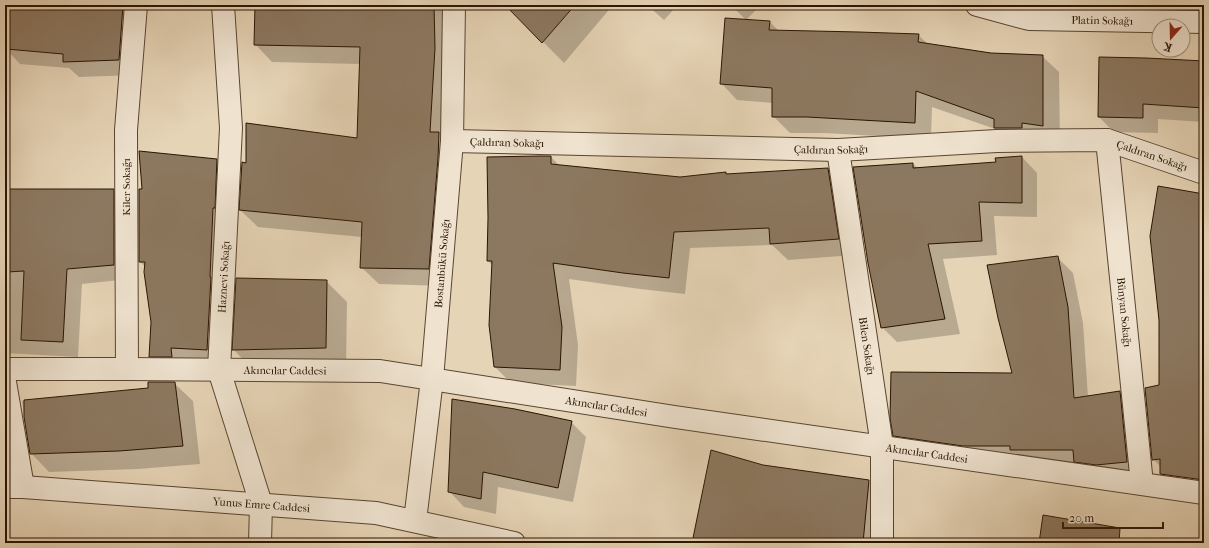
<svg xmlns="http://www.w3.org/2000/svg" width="1209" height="548" font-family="'IM FELL French Canon',serif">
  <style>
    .shadow { fill: #0003 }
    .building { fill: #8c7860; stroke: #2a1503 }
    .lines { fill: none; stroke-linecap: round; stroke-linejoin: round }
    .street-casing { stroke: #594530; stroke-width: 24 }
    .street { stroke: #efe3d0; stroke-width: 22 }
    .labels { text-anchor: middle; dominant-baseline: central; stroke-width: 3.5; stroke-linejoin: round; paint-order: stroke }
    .street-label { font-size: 11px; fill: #2a1503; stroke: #efe3d0 }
  </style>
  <rect width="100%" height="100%" fill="#e6d4b6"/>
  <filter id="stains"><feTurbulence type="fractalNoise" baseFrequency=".005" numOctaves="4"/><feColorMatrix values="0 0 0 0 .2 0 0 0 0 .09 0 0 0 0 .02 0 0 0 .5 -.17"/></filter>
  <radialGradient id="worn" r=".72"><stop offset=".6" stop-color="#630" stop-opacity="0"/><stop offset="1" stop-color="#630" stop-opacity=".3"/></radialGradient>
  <g class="shadow">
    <polygon points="9,5 140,5 134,75 79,77 69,68 20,64 5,48"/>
    <polygon points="256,5 452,5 446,286 379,284 361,267 362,237 258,227 240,210 247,164 358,139 360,64 272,62 255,44"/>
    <polygon points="507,5 613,5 564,63"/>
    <polygon points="647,5 678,5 664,20"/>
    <polygon points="731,5 761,5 746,20"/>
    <polygon points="1092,5 1204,5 1204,17 1164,14"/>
    <polygon points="770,22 779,31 918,35 928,44 991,54 1042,56 1059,72 1060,142 998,130 932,107 931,139 824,133 790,133 773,116 773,103 737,100 721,83"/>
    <polygon points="1204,62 1204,122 1158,119 1158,133 1114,132 1099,117"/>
    <polygon points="551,157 560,166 680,178 726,173 728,175 828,169 844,185 854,255 788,260 772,245 690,248 685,294 640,289 569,279 578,345 576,386 511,383 495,367 492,265 488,261 488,158"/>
    <polygon points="1022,157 1037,173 1037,217 994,216 997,255 943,259 960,334 897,342 882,327 854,167 913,164 918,168 997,163"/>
    <polygon points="216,160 232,176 222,365 165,372 150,356 152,322 146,267 140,262 143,190"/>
    <polygon points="6,190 113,190 129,205 129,279 82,284 78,357 5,353 5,312 9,312"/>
    <polygon points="1204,195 1204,493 1176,489 1161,474 1161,467 1153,459 1160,386"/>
    <polygon points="1058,258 1073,273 1083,323 1088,397 1120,392 1135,408 1142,477 909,451 894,435 1013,374"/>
    <polygon points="326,281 347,302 346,369 254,371 234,350"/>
    <polygon points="174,383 193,401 200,464 138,469 49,472 31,453 22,401 149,389"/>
    <polygon points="5,413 19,469 6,469 7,481 5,481"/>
    <polygon points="571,422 586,437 573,502 498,487 496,514 464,507 449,491"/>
    <polygon points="763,466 869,481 886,498 882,543 693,543"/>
  </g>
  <g class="building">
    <polygon points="8,5 123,5 119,60 63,62 63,54 6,49"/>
    <polygon points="255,5 434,5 435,48 430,132 439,132 438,158 429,269 360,268 362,222 239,210 242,162 246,163 246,123 357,138 360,47 254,45"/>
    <polygon points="505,5 575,5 542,43"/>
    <polygon points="725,18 770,21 769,30 859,32 919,34 918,42 991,53 1043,55 1043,126 1022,123 1022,128 994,128 994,119 916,91 915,123 807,117 772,117 772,88 720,84"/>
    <polygon points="1099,57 1146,58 1204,61 1204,108 1143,104 1143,118 1098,117"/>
    <polygon points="139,151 217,159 215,208 213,208 210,277 211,277 207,350 171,348 172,357 149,357 151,322 144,272 145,262 139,262 139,189 142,189"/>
    <polygon points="539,156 551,156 551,164 680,177 726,172 726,174 828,168 839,239 770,244 769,228 674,232 669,278 623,273 553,263 562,327 560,370 494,367 489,325 492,261 487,261 488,218 487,157"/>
    <polygon points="1022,156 1022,203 979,202 982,241 928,244 945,319 881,328 868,263 853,167 913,163 913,168 996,162 995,158"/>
    <polygon points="1158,186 1204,194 1204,480 1160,474 1160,459 1152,460 1145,388 1159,385 1159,320 1150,236"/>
    <polygon points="5,189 114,189 114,265 67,269 63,342 21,340 24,271 7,272"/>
    <polygon points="1058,256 1068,307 1074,398 1120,391 1127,462 1096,465 1074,462 1073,450 1010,450 1010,446 963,446 893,436 890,418 891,372 1012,373 998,318 987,265"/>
    <polygon points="236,278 327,280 326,348 232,350"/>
    <polygon points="148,382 175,382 183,446 119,451 30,454 24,417 24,400 148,388"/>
    <polygon points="452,399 515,409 572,421 558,488 483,472 481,499 448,492"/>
    <polygon points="711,450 763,465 869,480 863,543 692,543"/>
    <polygon points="1043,515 1120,528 1119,543 1039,543"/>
  </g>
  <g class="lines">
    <g class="street-casing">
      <g id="street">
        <polyline points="223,5 231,128 219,370 261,504 260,543"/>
        <path id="s1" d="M977 5 1029 19 1204 22"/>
        <path id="s2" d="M1107 140 1142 484"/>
        <path id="s3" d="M452 141 838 150 997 141 1107 140 1204 173"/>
        <path id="s4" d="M838 150 882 446V543"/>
        <path id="s5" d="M5 369H127L380 371 675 417 1204 493"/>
        <polyline points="127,369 126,130 136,5"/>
        <polyline points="5,382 23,487"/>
        <path id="s6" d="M5 487H23L376 513 514 543"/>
        <path id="s7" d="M415 521 432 379 452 141 454 5"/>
      </g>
    </g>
    <use href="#street" class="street"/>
  </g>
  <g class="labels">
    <g class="street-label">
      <text stroke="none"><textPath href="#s1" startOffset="127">Platin Sokağı</textPath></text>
      <text stroke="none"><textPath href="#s3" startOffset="55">Çaldıran Sokağı</textPath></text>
      <text stroke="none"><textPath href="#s3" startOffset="379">Çaldıran Sokağı</textPath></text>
      <text stroke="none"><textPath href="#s3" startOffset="703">Çaldıran Sokağı</textPath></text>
      <text transform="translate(126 187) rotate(-90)">Kiler Sokağı</text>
      <text stroke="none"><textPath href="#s7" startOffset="259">Bostanbükü Sokağı</textPath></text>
      <text transform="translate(224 277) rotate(-87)">Haznevi Sokağı</text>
      <text stroke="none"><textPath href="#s2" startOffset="173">Bünyan Sokağı</textPath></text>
      <text stroke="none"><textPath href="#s4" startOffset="198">Bilen Sokağı</textPath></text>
      <text stroke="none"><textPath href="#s5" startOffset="280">Akıncılar Caddesi</textPath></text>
      <text stroke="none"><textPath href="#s5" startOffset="604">Akıncılar Caddesi</textPath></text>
      <text stroke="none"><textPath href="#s5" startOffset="928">Akıncılar Caddesi</textPath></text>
      <text stroke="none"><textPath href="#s6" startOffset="257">Yunus Emre Caddesi</textPath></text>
    </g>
  </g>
  <rect width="1209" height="548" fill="none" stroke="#e6d4b6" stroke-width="20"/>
  <rect x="6" y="6" width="1197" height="536" fill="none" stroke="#2a1503" stroke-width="2"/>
  <rect x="10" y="10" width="1189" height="528" fill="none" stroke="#2a1503"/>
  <g transform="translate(1171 38) rotate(200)"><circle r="19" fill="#efe3d0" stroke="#a0917e"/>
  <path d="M0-3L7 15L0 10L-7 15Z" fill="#8f2418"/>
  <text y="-6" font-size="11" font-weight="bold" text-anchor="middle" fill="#2a1503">K</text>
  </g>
  <path d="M1063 522v6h100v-6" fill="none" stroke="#2a1503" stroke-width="2"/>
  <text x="1069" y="522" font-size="12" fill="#2a1503" stroke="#efe3d0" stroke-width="3" paint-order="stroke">20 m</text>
  <rect width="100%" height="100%" filter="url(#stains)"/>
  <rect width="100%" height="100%" fill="url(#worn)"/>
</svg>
